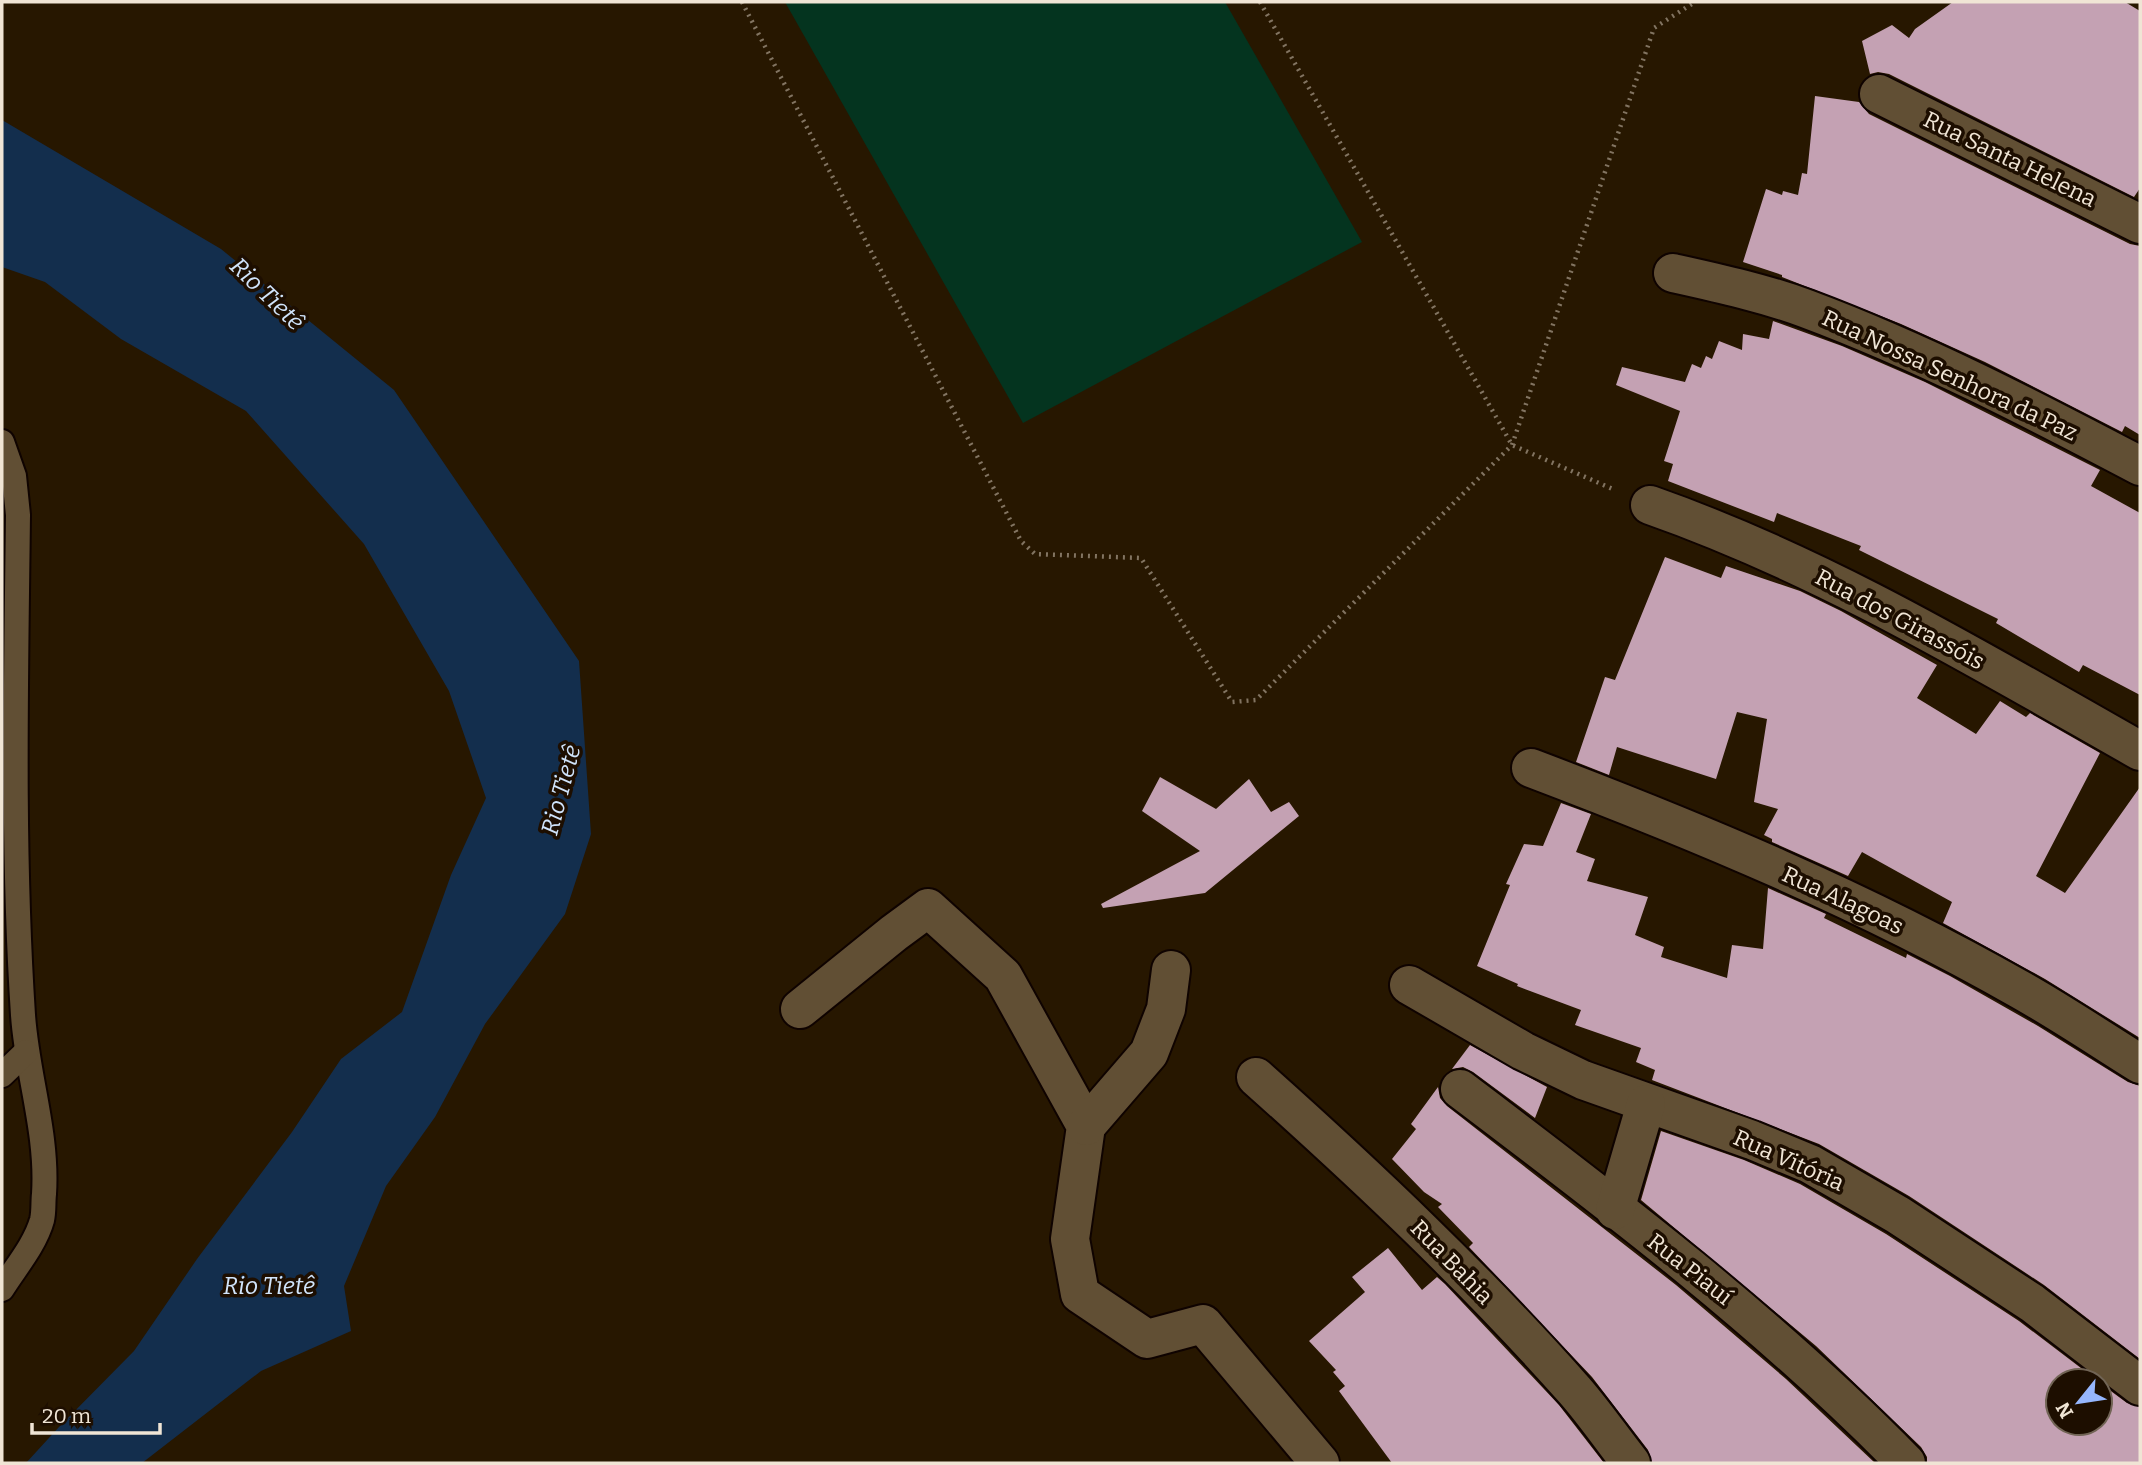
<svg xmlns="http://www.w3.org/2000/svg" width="2142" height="1465" font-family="Bitter,serif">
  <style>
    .green { fill: #04341f }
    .water { fill: #132e4d }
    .building { fill: #c4a1b3 }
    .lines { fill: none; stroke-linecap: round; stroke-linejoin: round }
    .lane-casing { stroke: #0f0300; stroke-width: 28 }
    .street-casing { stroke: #0f0300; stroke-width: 42 }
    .path { stroke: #827461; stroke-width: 4.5; stroke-dasharray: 2 5; stroke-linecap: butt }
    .lane { stroke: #614f34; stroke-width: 24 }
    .street { stroke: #614f34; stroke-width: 38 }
    .labels { text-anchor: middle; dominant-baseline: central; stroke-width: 7; stroke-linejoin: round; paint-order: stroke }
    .street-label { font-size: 23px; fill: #f0e5d5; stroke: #1d0e00 }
    .water-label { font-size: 24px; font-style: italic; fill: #d0e4fb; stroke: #1d0e00 }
  </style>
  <rect width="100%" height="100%" fill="#271700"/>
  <polygon class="green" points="785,2 1225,2 1362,242 1023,423"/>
  <polygon class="water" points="2,120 221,249 394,390 579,661 591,834 565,914 485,1024 435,1117 386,1186 344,1286 351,1331 261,1371 142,1463 26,1463 59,1427 134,1351 197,1259 292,1132 341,1059 402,1012 451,875 486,798 449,691 364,544 246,411 121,339 45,282 2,267"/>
  <g class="building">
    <polygon points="1953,2 2125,2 2140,11 2140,188 2134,197 1889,74 1878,72 1870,74 1862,41 1892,25 1909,38 1915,29"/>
    <polygon points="1815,96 1859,102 1869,114 2130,244 2140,246 2140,435 2125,426 2122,432 1985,362 1901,324 1782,277 1782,275 1743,262 1766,189 1782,195 1783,191 1798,195 1802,173 1807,174"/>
    <polygon points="1773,321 1842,346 1925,382 2100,470 2091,486 2140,513 2140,695 2083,665 2079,672 1996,623 1998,619 1859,550 1861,546 1777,513 1774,522 1668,481 1673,464 1664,461 1680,411 1616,385 1622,367 1685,382 1692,364 1701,368 1706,356 1712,359 1719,341 1742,350 1743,334 1769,339"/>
    <polygon points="1665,557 1721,578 1726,566 1800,591 1841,611 1937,665 1917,698 1976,734 2000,701 2026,717 2030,713 2100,753 2036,876 2065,893 2140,787 2140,1038 2045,979 1943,923 1952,902 1862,852 1848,876 1772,842 1772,839 1764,835 1778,809 1754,802 1767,719 1737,712 1716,779 1617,747 1609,775 1576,762 1605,677 1615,680"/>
    <polygon points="1160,777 1216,809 1249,779 1271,812 1289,802 1299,816 1205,893 1103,908 1101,904 1200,851 1142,811"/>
    <polygon points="1561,803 1591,814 1576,852 1595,859 1587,881 1648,897 1635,935 1664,947 1661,957 1727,978 1732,945 1763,949 1768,888 1826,914 1824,918 1906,958 1907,954 1950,976 2038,1026 2128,1082 2140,1086 2140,1359 2044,1285 1909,1196 1819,1144 1652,1080 1655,1070 1636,1062 1641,1048 1575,1025 1581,1010 1517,986 1518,984 1477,966 1510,885 1506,884 1524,844 1543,846"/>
    <polygon points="1470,1045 1547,1087 1535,1118 1473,1072 1463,1067 1452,1069"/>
    <polygon points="1438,1087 1440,1098 1447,1106 1676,1285 1786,1379 1875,1463 1652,1463 1648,1450 1592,1377 1469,1247 1473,1243 1438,1207 1442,1204 1424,1192 1392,1159 1416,1129 1411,1124"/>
    <polygon points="1661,1131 1744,1160 1800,1184 1886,1234 2019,1321 2098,1381 2058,1381 2058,1423 2100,1423 2100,1383 2127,1403 2140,1407 2140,1463 1927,1463 1927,1457 1921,1447 1816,1346 1641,1200"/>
    <polygon points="1388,1248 1422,1290 1437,1277 1445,1284 1559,1405 1604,1463 1392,1463 1339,1391 1345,1386 1333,1372 1336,1370 1309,1341 1365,1292 1352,1277"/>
  </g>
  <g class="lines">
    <g class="lane-casing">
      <g id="lane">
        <path d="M2 442 14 476 18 515C16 682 12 848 23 1015 27 1075 48 1133 44 1194 43 1202 44 1212 42 1220 35 1245 15 1268 2 1289"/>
        <polyline points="2,1075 26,1052"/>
      </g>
    </g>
    <g class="street-casing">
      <g id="street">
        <polyline points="1879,94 2140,224"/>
        <path d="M1673 273C1718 283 1764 293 1807 309 1922 352 2032 409 2140 466"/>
        <path d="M1650 505C1824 566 1981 661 2140 751"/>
        <path d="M1531 768C1697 831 1863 900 2019 989 2060 1012 2100 1039 2140 1064"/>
        <polyline points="1409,985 1523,1051 1583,1080 1752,1140 1810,1164 1898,1215 2032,1303 2140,1386"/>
        <polyline points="800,1009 894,933 928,908 1003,976 1086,1126 1070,1239 1080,1294 1147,1339 1203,1324 1320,1463"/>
        <path d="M1256 1077C1368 1177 1476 1279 1575 1391 1595 1414 1612 1439 1631 1463"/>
        <path d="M1460 1089C1615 1206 1770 1324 1906 1463"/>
        <polyline points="1086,1126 1149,1053 1166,1009 1171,970"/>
        <polyline points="1615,1210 1646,1104"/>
      </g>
    </g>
    <g class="path">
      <polyline points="742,2 1021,541 1035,554 1141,558 1232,702 1256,700 1512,445 1654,28 1695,2"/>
      <polyline points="1260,2 1512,445 1615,490"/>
    </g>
    <use href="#lane" class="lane"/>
    <use href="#street" class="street"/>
  </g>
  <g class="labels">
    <g class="street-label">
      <text transform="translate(2010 159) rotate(26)">Rua Santa Helena</text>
      <text transform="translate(1950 375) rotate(25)">Rua Nossa Senhora da Paz</text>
      <text transform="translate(1900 619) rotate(28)">Rua dos Girassóis</text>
      <text transform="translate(1843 900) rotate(25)">Rua Alagoas</text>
      <text transform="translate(1789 1160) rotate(24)">Rua Vitória</text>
      <text transform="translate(1452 1262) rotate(46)">Rua Bahia</text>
      <text transform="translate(1690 1269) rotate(38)">Rua Piauí</text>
    </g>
    <g class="water-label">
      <text transform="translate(267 294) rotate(44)">Rio Tietê</text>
      <text transform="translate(561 790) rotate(-75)">Rio Tietê</text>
      <text x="269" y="1286">Rio Tietê</text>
    </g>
  </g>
  <rect width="2142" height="1465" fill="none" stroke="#f0e5d5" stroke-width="7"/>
  <g transform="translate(2079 1402) rotate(240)"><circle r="33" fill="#1d0e00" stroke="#716455" stroke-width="2"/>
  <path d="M0-5L12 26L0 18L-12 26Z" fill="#96b6fd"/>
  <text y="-10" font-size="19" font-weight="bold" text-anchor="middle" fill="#f0e5d5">N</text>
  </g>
  <path d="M32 1423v10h128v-10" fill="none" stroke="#f0e5d5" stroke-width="3.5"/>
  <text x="42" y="1423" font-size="21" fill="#f0e5d5" stroke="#1d0e00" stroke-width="5" paint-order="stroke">20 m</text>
</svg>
